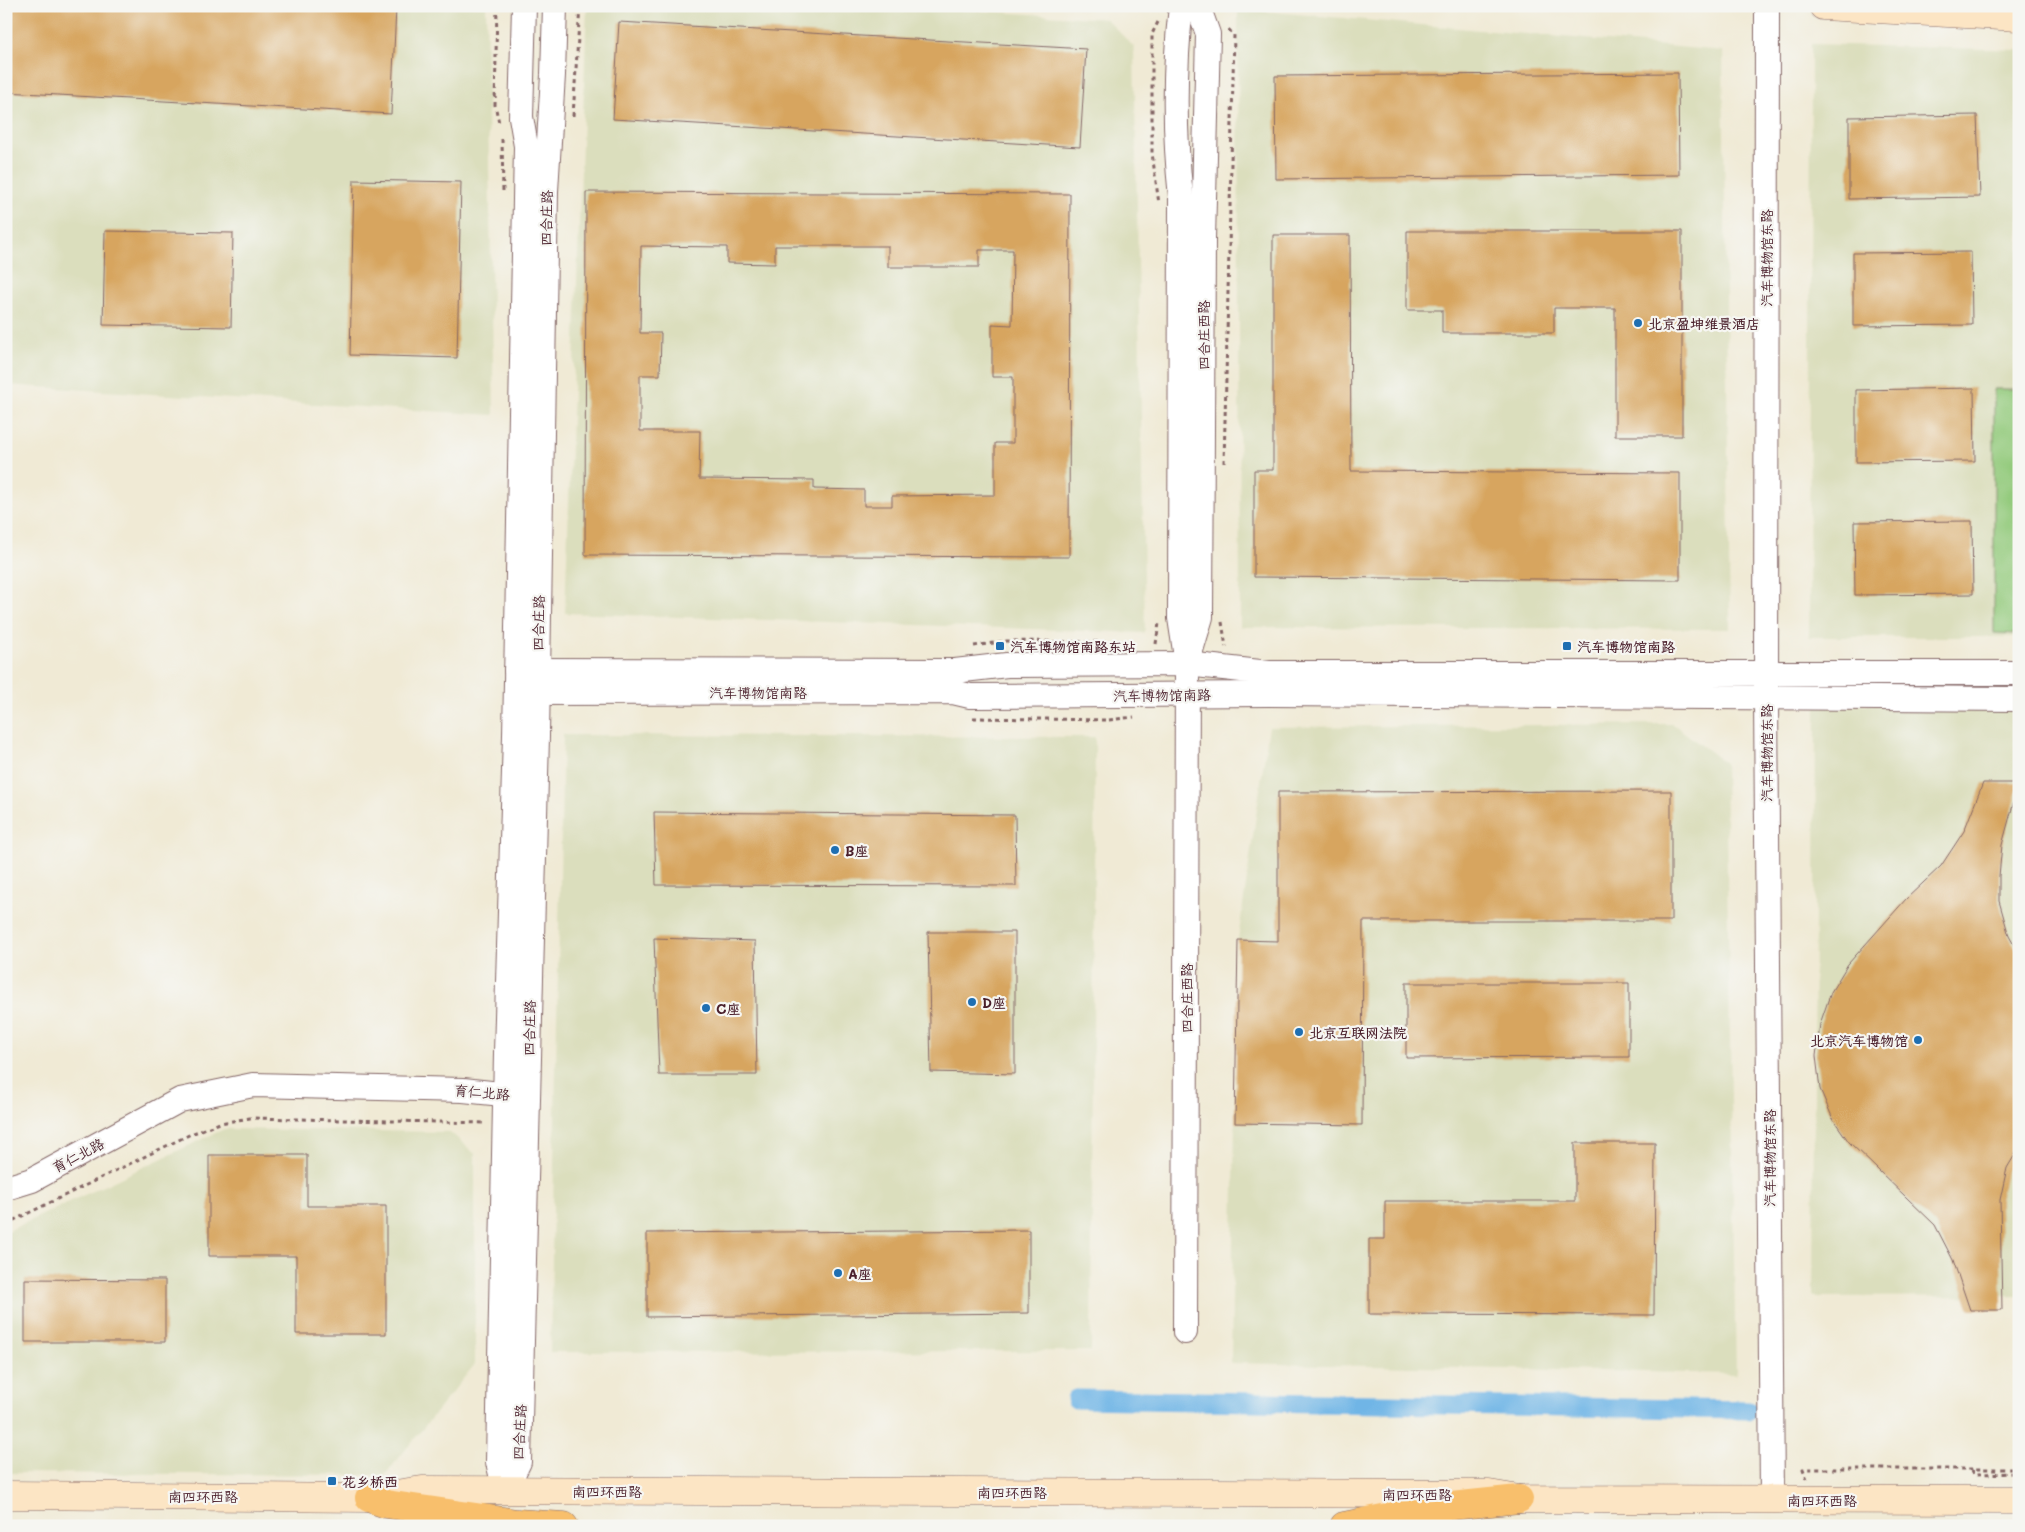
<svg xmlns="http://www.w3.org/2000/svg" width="2025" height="1532" font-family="Mali,'LXGW WenKai TC',sans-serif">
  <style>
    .built { fill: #dbdebd }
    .green { fill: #94cb7e; stroke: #6f7554 }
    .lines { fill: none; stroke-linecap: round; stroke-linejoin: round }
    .canal { stroke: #6fb5e6; stroke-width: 19 }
    .building { fill: #d7a55e; fill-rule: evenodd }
    .tertiary-casing { stroke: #846666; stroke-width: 26 }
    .secondary-casing { stroke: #846666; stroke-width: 29 }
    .trunk-casing { stroke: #846666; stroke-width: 29 }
    .path { stroke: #846666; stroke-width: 3; stroke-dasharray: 4 4; stroke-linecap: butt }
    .tertiary { stroke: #fff; stroke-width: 24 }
    .secondary { stroke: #fce5c4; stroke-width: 28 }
    .trunk { stroke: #f8bf6c; stroke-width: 28 }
    .poi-dot { fill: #1f6fb2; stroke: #f6f6f2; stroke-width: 2 }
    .labels { text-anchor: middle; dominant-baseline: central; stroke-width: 4.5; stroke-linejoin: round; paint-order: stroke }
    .street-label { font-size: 14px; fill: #4a1f2b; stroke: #f6f6f2 }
    .poi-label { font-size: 14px; font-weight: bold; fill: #4a1f2b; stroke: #f6f6f2; text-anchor: start }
  </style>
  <rect width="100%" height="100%" fill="#f6f6f2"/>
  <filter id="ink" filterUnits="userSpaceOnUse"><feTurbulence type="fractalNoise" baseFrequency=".02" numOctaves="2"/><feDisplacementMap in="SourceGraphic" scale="10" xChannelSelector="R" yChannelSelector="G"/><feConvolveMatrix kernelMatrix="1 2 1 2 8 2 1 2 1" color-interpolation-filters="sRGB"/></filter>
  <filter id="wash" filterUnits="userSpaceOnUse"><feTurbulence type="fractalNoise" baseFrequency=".0096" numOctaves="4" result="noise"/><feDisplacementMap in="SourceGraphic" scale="20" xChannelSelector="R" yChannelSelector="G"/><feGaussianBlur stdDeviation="1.12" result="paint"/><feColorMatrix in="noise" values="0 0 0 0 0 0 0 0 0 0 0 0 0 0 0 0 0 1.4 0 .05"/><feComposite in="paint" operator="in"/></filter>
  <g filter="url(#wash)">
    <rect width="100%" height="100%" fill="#f0ead5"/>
    <g class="built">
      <polygon points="6,6 486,6 494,415 6,385"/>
      <polygon points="587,6 905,6 1106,19 1134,47 1145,633 565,613"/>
      <polygon points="1238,9 1723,51 1730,629 1240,627"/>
      <polygon points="1811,44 2019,50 2019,637 1809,637"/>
      <polygon points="1816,704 2019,706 2019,1296 1813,1297"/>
      <polygon points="1673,724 1725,763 1736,1374 1231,1363 1238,940 1269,727"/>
      <polygon points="563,735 1095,737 1091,1351 550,1352"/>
      <polygon points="224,1129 450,1132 475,1154 475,1364 385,1475 6,1473 6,1232"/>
    </g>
    <polygon class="green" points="1994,389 2019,389 2019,634 1994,633"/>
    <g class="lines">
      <polyline class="canal" points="1076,1399 1749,1410"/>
    </g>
    <g id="blocks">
      <g class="building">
        <polygon points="6,6 358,6 396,8 391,114 6,92"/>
        <polygon points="619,22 1086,49 1080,147 613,119"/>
        <polygon points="1678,73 1679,175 1276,179 1275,76"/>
        <polygon points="1977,115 1980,197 1849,199 1849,117"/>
        <polygon points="354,180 461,182 457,358 350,355"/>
        <path d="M586 192 1070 194 1069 557 585 555ZM641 246 727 247V263L775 264V246H888V267H979V250H1013L1012 325 992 324V377H1013V443H995V495L892 496V506H864V490L814 489V480L699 479 700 431H640V375H660L661 333H640Z"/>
        <polygon points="105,231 233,233 231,327 103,325"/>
        <polygon points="1407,231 1682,231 1682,436 1615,436 1615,308 1554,308 1554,333 1442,333 1442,310 1407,310"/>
        <polygon points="1273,235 1350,235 1351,471 1680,473 1680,580 1254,577 1254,470 1273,470"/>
        <polygon points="1971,252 1972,325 1853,326 1853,253"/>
        <polygon points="1974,388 1975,461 1856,462 1856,390"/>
        <polygon points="1972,521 1973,594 1855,595 1854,522"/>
        <polygon points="1983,783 2019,783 2002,845 1999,876 1999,901 2009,936 2019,954 2019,1148 2007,1168 2000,1200 2002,1310 1970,1310 1953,1260 1935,1225 1849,1142 1833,1119 1820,1089 1816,1056 1820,1024 1831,992 1848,964 1906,899 1941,866 1964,831"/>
        <polygon points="1671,791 1671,921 1363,921 1362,1125 1235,1123 1238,940 1278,941 1278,792"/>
        <polygon points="654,812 1015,815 1016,886 656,885"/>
        <polygon points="928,932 1015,932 1015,1074 931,1072"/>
        <polygon points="654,938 755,941 757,1075 659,1075"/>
        <polygon points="1406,983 1629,983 1629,1057 1406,1058"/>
        <polygon points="1575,1143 1655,1143 1654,1315 1369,1314 1369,1239 1385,1239 1385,1201 1575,1201"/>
        <polygon points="209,1155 307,1155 307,1206 386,1206 386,1334 296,1334 296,1256 209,1256"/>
        <polygon points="1029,1230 1029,1313 647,1317 647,1233"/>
        <polygon points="25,1279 165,1280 165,1342 25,1342"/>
      </g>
    </g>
  </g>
  <g filter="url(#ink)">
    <use href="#blocks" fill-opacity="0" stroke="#846666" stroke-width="1"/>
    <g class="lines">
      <g class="tertiary-casing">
        <g id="tertiary">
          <path d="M1181 6C1174 69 1174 134 1181 197L1180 618 1187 664 1185 1332"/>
          <polyline points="1767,6 1766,697 1772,1500"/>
          <polyline points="1189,657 1201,617 1203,240 1208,34 1198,6"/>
          <polyline points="516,670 955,671 1007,665 1187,664 1269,673 2019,673"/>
          <polyline points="516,693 953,692 970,696 1268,694 2019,699"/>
          <polyline points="6,1188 32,1180 180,1100 253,1085 463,1090 521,1096"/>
          <polyline points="505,1490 519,1462 537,736 546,191 553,75 555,6"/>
          <polyline points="505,1490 498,1462 506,1053 515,735 526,146 521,117 524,6"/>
        </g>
      </g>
      <g class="secondary-casing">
        <g id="secondary">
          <polyline points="1823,6 2019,17"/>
          <polyline points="6,1495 369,1498 422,1490 1489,1494 1519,1499 2019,1500"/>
        </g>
      </g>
      <g class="trunk-casing">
        <g id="trunk">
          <polyline points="369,1498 386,1504 517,1523 564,1526"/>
          <polyline points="1344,1526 1432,1508 1519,1499"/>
        </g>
      </g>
      <g class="path">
        <polyline points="497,6 495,105 499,123"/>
        <polyline points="1158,22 1152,34 1152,153 1159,204"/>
        <polyline points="573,116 580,6"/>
        <polyline points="502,139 503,192"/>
        <polyline points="1224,463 1234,35 1228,29"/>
        <polyline points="1222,622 1226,647"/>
        <polyline points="1156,644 1159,623"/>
        <polyline points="974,646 1006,641 1115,642"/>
        <polyline points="973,718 1109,720 1134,717"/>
        <polyline points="6,1224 191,1134 220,1123 250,1118 485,1123"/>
        <polyline points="1972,1470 1974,1474 2019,1473"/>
        <polyline points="1807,1479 1803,1469 2019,1469"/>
      </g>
      <use href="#tertiary" class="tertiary"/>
      <use href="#secondary" class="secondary"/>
      <use href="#trunk" class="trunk"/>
    </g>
  </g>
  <g class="poi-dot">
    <circle cx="1638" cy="323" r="5"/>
    <rect x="995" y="641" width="10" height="10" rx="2.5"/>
    <rect x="1562" y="641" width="10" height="10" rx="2.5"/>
    <circle cx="835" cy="850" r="5"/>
    <circle cx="972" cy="1002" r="5"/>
    <circle cx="706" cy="1008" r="5"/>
    <circle cx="1299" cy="1032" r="5"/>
    <circle cx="1918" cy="1040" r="5"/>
    <circle cx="838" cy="1273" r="5"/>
    <rect x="327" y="1476" width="10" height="10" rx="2.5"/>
  </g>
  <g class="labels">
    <g class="street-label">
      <text transform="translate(546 218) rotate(-89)">四合庄路</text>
      <text transform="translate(1766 258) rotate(-90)">汽车博物馆东路</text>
      <text transform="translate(1203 335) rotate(-90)">四合庄西路</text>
      <text transform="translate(538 623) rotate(-89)">四合庄路</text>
      <text x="758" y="692">汽车博物馆南路</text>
      <text transform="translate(1162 695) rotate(-1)">汽车博物馆南路</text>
      <text transform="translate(1766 753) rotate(-90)">汽车博物馆东路</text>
      <text transform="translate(1186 998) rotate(-90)">四合庄西路</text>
      <text transform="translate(529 1028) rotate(-89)">四合庄路</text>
      <text transform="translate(482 1092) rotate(5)">育仁北路</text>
      <text transform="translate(78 1155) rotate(-28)">育仁北路</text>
      <text transform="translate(1769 1158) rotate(-90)">汽车博物馆东路</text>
      <text transform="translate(519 1432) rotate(-87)">四合庄路</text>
      <text x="607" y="1491">南四环西路</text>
      <text x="1012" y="1492">南四环西路</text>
      <text x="1417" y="1494">南四环西路</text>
      <text x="203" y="1496">南四环西路</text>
      <text x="1822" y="1500">南四环西路</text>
    </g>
    <g class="poi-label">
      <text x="1648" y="323">北京盈坤维景酒店</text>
      <text x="1010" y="646">汽车博物馆南路东站</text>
      <text x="1577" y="646">汽车博物馆南路</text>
      <text x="845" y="850">B座</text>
      <text x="982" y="1002">D座</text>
      <text x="716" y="1008">C座</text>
      <text x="1309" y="1032">北京互联网法院</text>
      <text x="1908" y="1040" text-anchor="end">北京汽车博物馆</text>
      <text x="848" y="1273">A座</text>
      <text x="342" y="1481">花乡桥西</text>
    </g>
  </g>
  <rect width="2025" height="1532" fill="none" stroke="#f6f6f2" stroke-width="25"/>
</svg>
